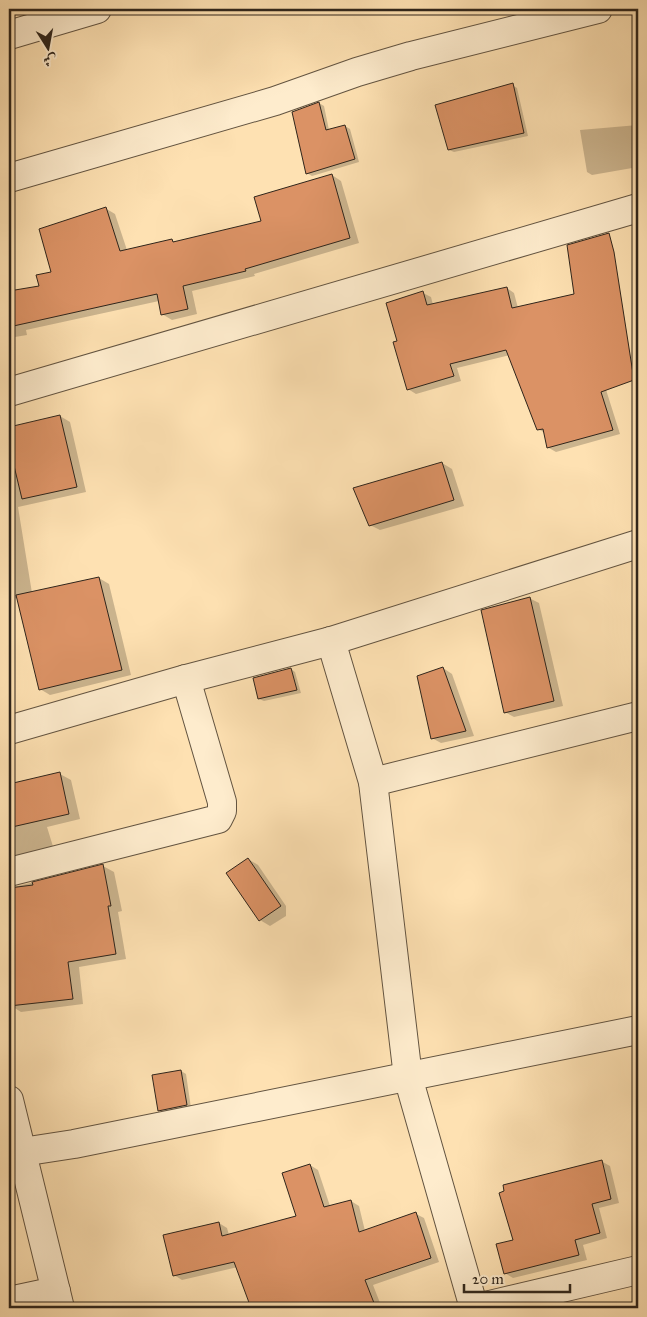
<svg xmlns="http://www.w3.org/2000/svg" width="647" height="1317" font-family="'IM FELL Great Primer',Amiri,serif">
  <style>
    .shadow { fill: #0003 }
    .building { fill: #db9265; stroke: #2f251b }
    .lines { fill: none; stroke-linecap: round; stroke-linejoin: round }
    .street-casing { stroke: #635441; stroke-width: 30 }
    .street { stroke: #feeccd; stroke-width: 28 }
  </style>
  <rect width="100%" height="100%" fill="#fee1b2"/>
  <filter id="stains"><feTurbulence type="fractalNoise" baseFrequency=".004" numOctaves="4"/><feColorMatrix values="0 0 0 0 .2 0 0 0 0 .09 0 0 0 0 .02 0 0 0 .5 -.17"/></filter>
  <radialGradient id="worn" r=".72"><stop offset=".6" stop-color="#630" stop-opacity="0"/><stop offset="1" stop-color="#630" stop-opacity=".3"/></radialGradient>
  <g class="shadow">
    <polygon points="9,9 27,9 9,14"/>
    <polygon points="414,9 451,9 423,14"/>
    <polygon points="456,9 482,9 464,13"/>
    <polygon points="512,85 517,88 528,136 454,152 449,150"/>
    <polygon points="319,103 324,106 329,130 345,126 350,129 359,162 312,176 307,173"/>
    <polygon points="638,125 638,167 592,175 587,172 580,130"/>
    <polygon points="332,175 341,181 359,243 254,274 255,276 192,291 197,314 172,320 162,314 159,301 26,330 27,335 9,338 9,293 40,287 105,208 115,214 127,250 172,241 175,242 262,222"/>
    <polygon points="507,288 514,293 518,308 578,301 620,434 556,452 549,448 545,433 538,429 510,355 457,368 461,381 416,394 408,389 399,342 423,293 431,297 433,305"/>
    <polygon points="60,416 70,422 86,492 18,507 32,593 99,578 109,584 131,675 50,695 40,689 18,598 9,599 9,428"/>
    <polygon points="442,463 452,469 464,506 380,530 370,525"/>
    <polygon points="529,598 539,603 563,706 514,717 505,712"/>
    <polygon points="443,668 452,674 474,736 441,743 432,738"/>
    <polygon points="291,669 295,672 301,693 264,701 259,699"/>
    <polygon points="60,774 71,780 80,819 47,827 55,853 9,867 9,786"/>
    <polygon points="248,859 258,865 286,906 286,916 270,926 260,920 227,873"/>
    <polygon points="103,866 114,872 122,911 118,912 126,959 79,967 83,1004 21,1012 10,1005 9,995 9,888"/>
    <polygon points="638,919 638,969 633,920"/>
    <polygon points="181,1071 186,1074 191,1108 164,1113 159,1110"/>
    <polygon points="601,1161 610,1166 619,1203 599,1208 607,1238 583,1245 587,1260 513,1278 505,1273 515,1241"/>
    <polygon points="310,1165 318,1170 330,1206 351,1201 359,1206 365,1231 416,1214 424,1218 439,1262 373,1285 382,1308 252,1308 238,1267 182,1280 174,1275 219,1223 227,1228 229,1235 298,1217"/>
  </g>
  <g class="building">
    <polygon points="513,83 524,133 448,150 435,105"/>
    <polygon points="319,102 326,130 345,125 355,159 306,174 292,112"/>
    <polygon points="332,174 350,238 245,269 246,271 183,286 188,309 161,315 157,294 9,327 9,291 39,286 36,275 51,272 39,229 106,207 120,251 172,239 173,242 261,221 254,197"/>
    <polygon points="609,233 614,252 634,380 601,392 613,430 547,448 543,429 537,430 506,350 450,364 454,376 407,390 393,342 397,341 386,303 423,291 427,305 507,287 512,308 574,294 567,245"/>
    <polygon points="60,415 77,487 22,499 9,445 9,427"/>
    <polygon points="442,462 454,500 369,526 353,488"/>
    <polygon points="99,577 122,670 39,690 16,595"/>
    <polygon points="530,597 554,701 504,713 481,610"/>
    <polygon points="443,667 466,731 431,739 417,676"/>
    <polygon points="291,668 297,690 258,699 253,678"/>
    <polygon points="60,772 69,814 12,827 9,810 9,784"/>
    <polygon points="248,858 281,906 259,921 226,873"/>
    <polygon points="103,864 111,906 108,906 116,954 68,962 73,999 9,1006 9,888 33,885 32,882"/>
    <polygon points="181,1070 187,1105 158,1111 152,1075"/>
    <polygon points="602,1160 611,1199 592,1204 600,1233 575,1240 579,1255 504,1274 496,1244 513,1240 499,1193 504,1191 503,1185"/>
    <polygon points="310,1164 324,1207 351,1200 359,1232 416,1212 431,1258 365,1280 376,1308 251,1308 234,1262 173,1276 163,1235 219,1222 222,1236 296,1216 282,1173"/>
  </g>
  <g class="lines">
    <g class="street-casing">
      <g id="street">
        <polyline points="9,35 97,9"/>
        <polyline points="9,178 275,101 357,72 411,56 598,9"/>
        <polyline points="9,392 638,208"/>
        <polyline points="331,641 373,782 408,1077 474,1308"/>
        <polyline points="9,730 186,679 331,641 638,544"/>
        <polyline points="373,782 638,716"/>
        <polyline points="9,872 218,819 222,811 222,802 186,679"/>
        <polyline points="9,1100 60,1308"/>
        <polyline points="9,1154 74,1144 638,1030"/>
        <polyline points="9,1301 56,1291"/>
        <polyline points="477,1308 638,1270"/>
      </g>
    </g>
    <use href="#street" class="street"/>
  </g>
  <rect width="647" height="1317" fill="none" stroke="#fee1b2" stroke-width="30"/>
  <rect x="10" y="10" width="627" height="1297" fill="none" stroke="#2f251b" stroke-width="2.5"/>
  <rect x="15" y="15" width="617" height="1287" fill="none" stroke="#2f251b"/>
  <g transform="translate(48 48) rotate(169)" stroke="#feeccd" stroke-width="4" paint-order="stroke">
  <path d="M0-4L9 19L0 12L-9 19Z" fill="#2f251b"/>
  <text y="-8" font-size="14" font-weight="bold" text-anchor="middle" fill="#2f251b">ش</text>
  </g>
  <path d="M464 1284v8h106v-8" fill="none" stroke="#2f251b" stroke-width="2.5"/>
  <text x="472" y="1284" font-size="15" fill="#2f251b" stroke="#feeccd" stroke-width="4" paint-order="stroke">20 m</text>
  <rect width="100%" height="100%" filter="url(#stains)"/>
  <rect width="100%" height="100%" fill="url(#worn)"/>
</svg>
